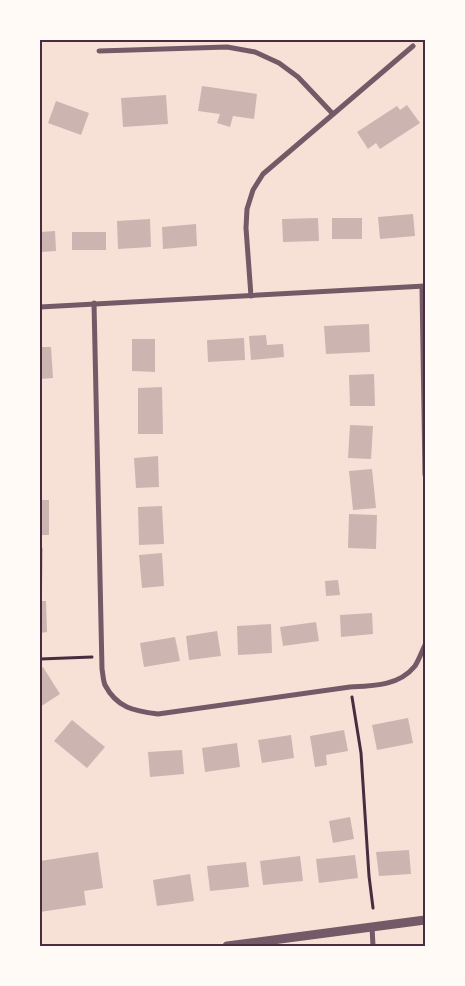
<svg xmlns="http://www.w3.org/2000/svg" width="465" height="986" font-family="'PT Sans',sans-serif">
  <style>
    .building { fill: #ccb4b1 }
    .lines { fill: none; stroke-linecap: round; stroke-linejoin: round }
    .path { stroke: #4a2c40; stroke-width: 3 }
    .minor { stroke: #755966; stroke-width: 5 }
    .tertiary { stroke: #755966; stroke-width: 9 }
    .neatline { fill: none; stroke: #4a2c40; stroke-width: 2 }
  </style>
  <rect width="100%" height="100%" fill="#f7e1d7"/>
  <g class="building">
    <polygon points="202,86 257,94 254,119 233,116 230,127 217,123 220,114 198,111"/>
    <polygon points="166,95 168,124 123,127 121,98"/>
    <polygon points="56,101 89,113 81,135 48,123"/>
    <polygon points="407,105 420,123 380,149 376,143 368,149 357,132 397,106 400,110"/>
    <polygon points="413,214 415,236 380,239 378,217"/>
    <polygon points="318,218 319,241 283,242 282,219"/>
    <rect x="332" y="218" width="30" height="21"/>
    <polygon points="150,219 151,247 118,249 117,221"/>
    <polygon points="196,224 197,246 163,249 162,227"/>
    <polygon points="55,231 56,251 40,252 40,232"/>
    <rect x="72" y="232" width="34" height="18"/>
    <polygon points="369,324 370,352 326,354 324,326"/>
    <polygon points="266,335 267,345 283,344 284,357 251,360 249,336"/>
    <polygon points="244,338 245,360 208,362 207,340"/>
    <polygon points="132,339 155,339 155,372 132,371"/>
    <polygon points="40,347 51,347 53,378 40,379"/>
    <polygon points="374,374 375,406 350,406 349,375"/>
    <polygon points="162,387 163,434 138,434 138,388"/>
    <polygon points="350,425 373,426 371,459 348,458"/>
    <polygon points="158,456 159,487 136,488 134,458"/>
    <polygon points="372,469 376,508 353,510 349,471"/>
    <rect x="40" y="500" width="9" height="35"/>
    <polygon points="162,506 164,544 139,545 138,507"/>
    <polygon points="349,514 377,515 376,549 348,548"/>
    <polygon points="40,548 43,548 42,589 40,589"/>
    <polygon points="162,553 164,586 142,588 139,555"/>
    <polygon points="338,580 340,595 326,596 325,581"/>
    <polygon points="40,601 46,601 47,632 40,633"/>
    <polygon points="372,613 373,634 341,637 340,615"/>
    <polygon points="316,622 319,641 283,646 280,627"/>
    <polygon points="271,624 272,653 238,655 237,626"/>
    <polygon points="217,631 221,656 189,660 186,636"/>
    <polygon points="175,637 180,661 144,667 140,643"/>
    <polygon points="43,667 60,694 40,707 40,669"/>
    <polygon points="408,718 413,743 377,750 372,725"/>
    <polygon points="72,720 105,747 87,768 54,741"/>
    <polygon points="344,730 348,751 326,755 327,765 315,767 310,736"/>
    <polygon points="291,735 294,758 262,763 258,740"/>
    <polygon points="237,743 240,767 205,772 202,748"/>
    <polygon points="182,750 184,774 150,777 148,752"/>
    <polygon points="350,817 354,839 333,843 329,821"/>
    <polygon points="409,850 411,874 379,876 376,852"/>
    <polygon points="98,852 103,888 84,891 86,905 40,912 40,861"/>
    <polygon points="355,855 358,878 319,883 316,859"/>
    <polygon points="300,856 303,881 263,885 260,861"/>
    <polygon points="246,862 249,887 210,891 207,866"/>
    <polygon points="190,874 194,901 157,906 153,880"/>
  </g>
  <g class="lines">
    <g class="path">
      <polyline points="40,659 92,657"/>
      <polyline points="352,697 361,753 369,876 373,908"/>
    </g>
    <g class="minor">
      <polyline points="99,51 227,47 255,52 279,63 298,77 333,114"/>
      <polyline points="422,287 425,475"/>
      <polyline points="251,296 246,228 247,209 253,190 263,174 413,46"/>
      <path d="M94 303 102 669C103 674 103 680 105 685 117 708 134 711 158 714L350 687C373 686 399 686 415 666 419 660 422 651 425 645"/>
      <polyline points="40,307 425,286"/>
      <polyline points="372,927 373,946"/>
    </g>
    <polyline class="tertiary" points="227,946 425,920"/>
  </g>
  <rect width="465" height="986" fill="none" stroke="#fffaf5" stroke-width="82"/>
  <rect x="41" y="41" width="383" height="904" class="neatline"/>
</svg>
